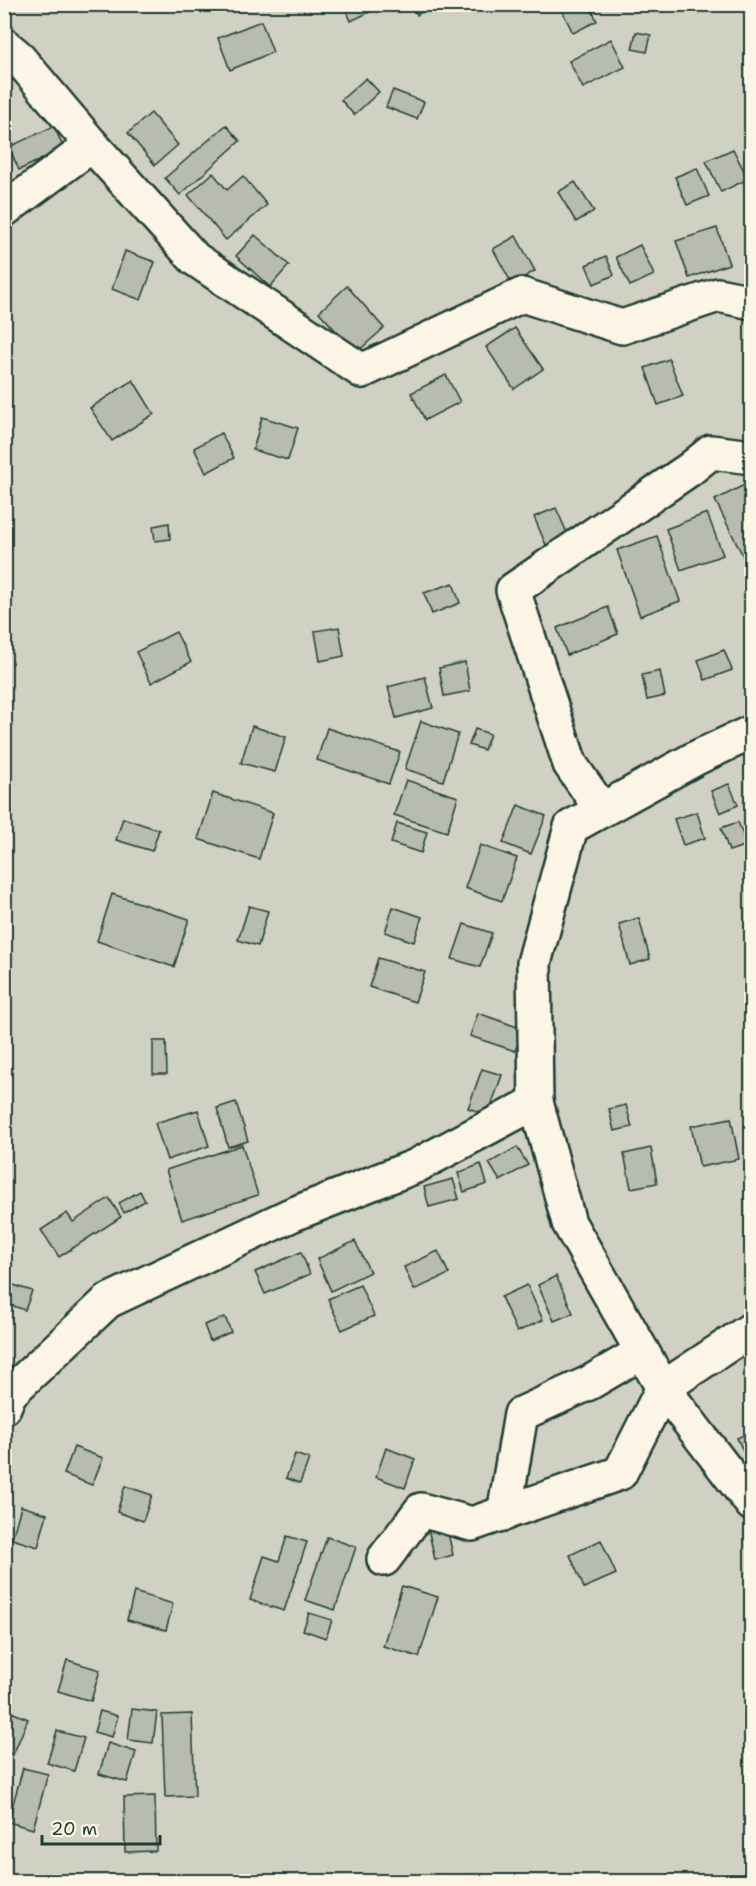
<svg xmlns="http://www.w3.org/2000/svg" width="756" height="1886" font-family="'Shantell Sans',sans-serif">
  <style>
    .green { fill: #d0d1c2; stroke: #78877b; stroke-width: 1.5 }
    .building { fill: #b8bcae; stroke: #1f3d34; stroke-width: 1.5 }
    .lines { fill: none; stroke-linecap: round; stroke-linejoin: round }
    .street-casing { stroke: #1f3d34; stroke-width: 38 }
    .street { stroke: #fcf5e5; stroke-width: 33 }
  </style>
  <rect width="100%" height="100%" fill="#f3eede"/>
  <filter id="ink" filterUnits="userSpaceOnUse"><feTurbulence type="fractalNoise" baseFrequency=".0167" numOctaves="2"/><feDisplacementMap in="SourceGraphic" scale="12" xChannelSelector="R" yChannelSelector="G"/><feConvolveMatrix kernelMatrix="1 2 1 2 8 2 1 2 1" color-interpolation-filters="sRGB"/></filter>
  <g filter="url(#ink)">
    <rect class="green" x="5" y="5" width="746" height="1876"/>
    <g class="building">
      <polygon points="344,4 376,4 378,8 351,21"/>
      <polygon points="412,4 436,4 417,15"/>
      <polygon points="559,4 589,4 597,21 573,33"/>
      <polygon points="261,21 273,52 230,70 218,38"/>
      <polygon points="636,32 651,35 647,52 632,49"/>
      <polygon points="611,39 625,67 583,88 569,61"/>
      <polygon points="366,78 379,92 354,115 341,100"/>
      <polygon points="393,90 424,102 417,119 386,107"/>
      <polygon points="151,113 178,145 155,165 128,133"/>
      <polygon points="226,125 240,141 180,195 165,178"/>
      <polygon points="54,126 64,149 19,170 9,147"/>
      <polygon points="733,149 748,179 721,192 706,161"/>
      <polygon points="697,168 709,196 687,205 675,177"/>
      <polygon points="213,173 227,190 243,176 267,205 226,240 188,195"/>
      <polygon points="575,182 594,211 576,222 558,192"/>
      <polygon points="717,228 729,264 689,278 676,241"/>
      <polygon points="255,235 289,265 270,287 236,256"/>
      <polygon points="516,236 535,271 512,284 493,249"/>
      <polygon points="640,245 654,275 630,286 616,257"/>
      <polygon points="125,251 155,262 141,300 112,289"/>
      <polygon points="606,256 614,275 594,284 586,265"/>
      <polygon points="347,286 384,328 356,353 319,312"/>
      <polygon points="515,328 543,369 514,389 486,347"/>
      <polygon points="669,359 683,396 658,405 645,368"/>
      <polygon points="446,375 460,402 425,420 411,393"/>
      <polygon points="133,380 154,414 112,441 90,408"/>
      <polygon points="262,417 298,428 288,460 253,450"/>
      <polygon points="221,433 234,458 206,473 194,448"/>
      <polygon points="752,481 752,571 751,572 715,500"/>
      <polygon points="556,508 568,535 546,545 534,517"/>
      <polygon points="707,513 723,555 681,570 666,529"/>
      <polygon points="169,523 170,539 155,541 153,526"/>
      <polygon points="657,536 680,601 640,616 617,550"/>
      <polygon points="453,583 460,603 432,614 424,593"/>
      <polygon points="608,607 618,634 567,655 557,628"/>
      <polygon points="339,627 344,656 320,661 315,631"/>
      <polygon points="176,632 191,662 151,683 136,652"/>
      <polygon points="724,650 732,670 705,680 698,660"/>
      <polygon points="465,662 470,691 444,696 439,668"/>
      <polygon points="660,671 665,696 647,700 642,675"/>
      <polygon points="425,677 433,708 396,718 388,687"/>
      <polygon points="421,721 458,734 443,781 405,769"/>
      <polygon points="252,726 286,737 275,772 241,763"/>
      <polygon points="327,728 400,752 389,784 317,760"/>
      <polygon points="475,729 490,734 484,750 469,745"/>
      <polygon points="406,780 458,797 447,832 394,815"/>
      <polygon points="729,784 738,805 720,813 711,791"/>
      <polygon points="213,793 273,813 259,859 198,839"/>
      <polygon points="518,805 546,816 531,854 503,843"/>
      <polygon points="697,812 705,838 683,845 674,819"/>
      <polygon points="123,818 159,830 152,851 116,840"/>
      <polygon points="738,822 747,845 729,851 721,828"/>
      <polygon points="397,823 427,832 421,853 391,843"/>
      <polygon points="480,845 517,858 502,901 465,888"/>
      <polygon points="112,894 189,919 174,967 97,941"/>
      <polygon points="249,906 268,911 258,946 238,940"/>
      <polygon points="393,907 422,917 414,942 385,932"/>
      <polygon points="639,918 650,959 630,965 619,924"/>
      <polygon points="464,924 492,933 480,967 452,959"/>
      <polygon points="378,958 425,972 415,1002 369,987"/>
      <polygon points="478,1013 523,1029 515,1051 470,1036"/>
      <polygon points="153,1041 166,1041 167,1074 153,1074"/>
      <polygon points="482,1069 502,1075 488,1115 468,1108"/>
      <polygon points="236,1102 248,1141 228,1147 217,1108"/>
      <polygon points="626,1105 632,1127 614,1131 609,1109"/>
      <polygon points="198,1110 209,1146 167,1160 155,1123"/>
      <polygon points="731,1118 739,1159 700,1167 691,1126"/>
      <polygon points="242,1145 258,1195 182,1220 166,1170"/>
      <polygon points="517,1147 528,1165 500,1181 489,1163"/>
      <polygon points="651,1148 657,1183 631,1188 624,1154"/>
      <polygon points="481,1164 487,1184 464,1192 458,1173"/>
      <polygon points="453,1179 459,1199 429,1207 424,1187"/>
      <polygon points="140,1191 145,1201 124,1213 119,1203"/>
      <polygon points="109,1198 121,1217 59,1257 41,1230 67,1213 73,1222"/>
      <polygon points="355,1241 370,1272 331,1291 317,1259"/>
      <polygon points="438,1251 449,1274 414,1290 404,1267"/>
      <polygon points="301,1252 310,1274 265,1294 255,1272"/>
      <polygon points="556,1276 573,1313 554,1321 538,1285"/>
      <polygon points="4,1282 32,1291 25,1310 4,1303"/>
      <polygon points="360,1285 374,1316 342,1330 328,1299"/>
      <polygon points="527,1285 543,1320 517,1332 501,1297"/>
      <polygon points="225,1317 231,1332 210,1341 204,1325"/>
      <polygon points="752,1431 752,1467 751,1467 737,1438"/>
      <polygon points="74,1447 103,1458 92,1485 64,1474"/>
      <polygon points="386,1448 415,1459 405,1488 376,1477"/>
      <polygon points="295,1454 309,1459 300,1483 286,1478"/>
      <polygon points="125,1486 152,1495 143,1521 117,1512"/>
      <polygon points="21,1506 47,1514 38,1547 12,1539"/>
      <polygon points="446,1524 453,1555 435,1560 428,1528"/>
      <polygon points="287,1536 307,1542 284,1611 250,1600 264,1556 279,1561"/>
      <polygon points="327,1537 356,1547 335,1610 305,1600"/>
      <polygon points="601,1540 616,1574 584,1588 570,1555"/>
      <polygon points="402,1586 438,1597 419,1657 383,1646"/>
      <polygon points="134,1592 173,1604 166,1630 127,1620"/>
      <polygon points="309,1613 332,1620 326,1638 303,1630"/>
      <polygon points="67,1660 100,1670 91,1701 58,1691"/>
      <polygon points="4,1709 28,1719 13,1755 4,1751"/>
      <polygon points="132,1709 157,1712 153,1743 128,1740"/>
      <polygon points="100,1711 118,1716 112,1737 94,1732"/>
      <polygon points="192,1714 195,1796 165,1797 162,1715"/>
      <polygon points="57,1731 84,1738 74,1771 47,1763"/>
      <polygon points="108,1743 136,1752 127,1782 99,1774"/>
      <polygon points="23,1768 48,1774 33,1829 8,1822"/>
      <polygon points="155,1796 156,1851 125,1852 124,1797"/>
    </g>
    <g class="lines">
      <g class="street-casing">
        <g id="street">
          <polyline points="4,45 16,55 92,145"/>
          <polyline points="4,210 92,145 195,259 362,371 522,295 622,327 718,295 752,302"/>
          <polyline points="602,810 570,764 513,590 690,469 711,452 752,457"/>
          <polyline points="536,1102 569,1223 663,1388 752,1504"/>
          <polyline points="4,1407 10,1393 108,1301 291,1215 416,1166 536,1102 534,963 571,827 696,758 752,732"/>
          <polyline points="504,1514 521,1414 589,1383 642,1352"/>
          <polyline points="384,1559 421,1510 472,1524 620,1473 663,1388 752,1329"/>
        </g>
      </g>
      <use href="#street" class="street"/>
    </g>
  </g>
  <rect width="756" height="1886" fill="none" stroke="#fcf5e5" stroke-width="24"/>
  <rect x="12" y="12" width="732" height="1862" fill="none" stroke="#1f3d34" stroke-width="2" filter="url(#ink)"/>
  <path d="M42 1835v9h118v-9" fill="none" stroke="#1f3d34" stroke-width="3"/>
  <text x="51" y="1835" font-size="18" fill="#1f3d34" stroke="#fcf5e5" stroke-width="4.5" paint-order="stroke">20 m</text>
</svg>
